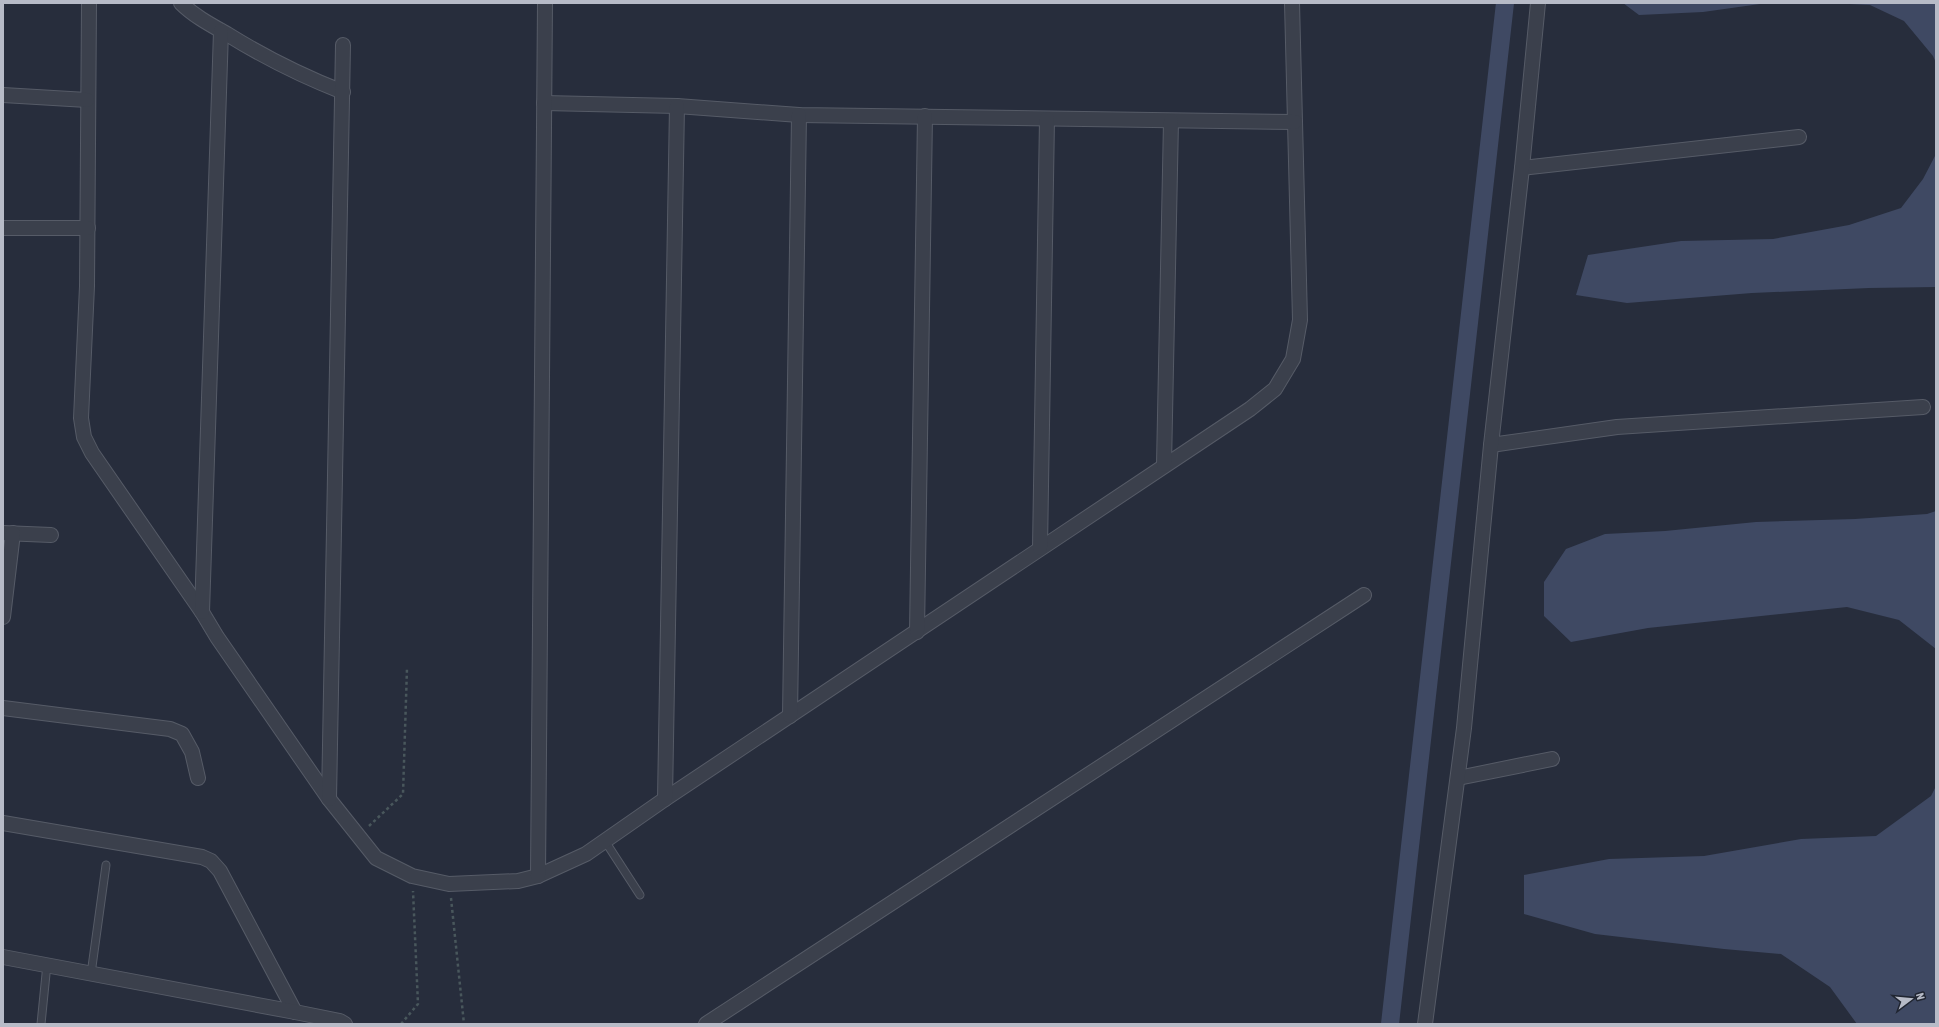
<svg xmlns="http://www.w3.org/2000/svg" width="1939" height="1027" font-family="'Asap Condensed',sans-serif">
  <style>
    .water { fill: #3f4963 }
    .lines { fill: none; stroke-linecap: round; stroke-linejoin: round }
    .canal { stroke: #3f4963; stroke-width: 18 }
    .lane-casing { stroke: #565b67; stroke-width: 9 }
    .street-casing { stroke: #565b67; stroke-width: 16 }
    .path { stroke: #49575c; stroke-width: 2.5; stroke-dasharray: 3 3; stroke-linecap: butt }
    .lane { stroke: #3b404c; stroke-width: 7 }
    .street { stroke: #3b404c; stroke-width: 14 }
  </style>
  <rect width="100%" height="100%" fill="#272d3c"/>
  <g class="water">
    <polygon points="1623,3 1803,3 1760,4 1703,12 1639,15"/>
    <polygon points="1829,3 1936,3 1936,63 1933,56 1904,21 1870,5"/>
    <polygon points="1936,154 1936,287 1869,288 1752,293 1627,303 1576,295 1588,255 1681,241 1773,239 1849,225 1901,208 1923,179"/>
    <polygon points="1936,511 1936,649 1899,620 1847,607 1648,628 1571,642 1544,616 1544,582 1566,549 1605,534 1665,531 1756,522 1855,519 1927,514"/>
    <polygon points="1936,786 1936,1024 1857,1024 1830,987 1781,954 1724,949 1595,934 1524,914 1524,875 1609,859 1704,856 1801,839 1876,836 1931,796"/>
  </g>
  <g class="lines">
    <polyline class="canal" points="1390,1024 1505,3"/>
    <g class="lane-casing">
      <g id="lane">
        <polyline points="605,841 640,895"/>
        <polyline points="91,974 106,865"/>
        <polyline points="41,1024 47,964"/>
      </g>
    </g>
    <g class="street-casing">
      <g id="street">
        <polyline points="89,3 87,286 81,418 84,437 92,453 202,612 217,637 329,799 376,858 412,876 449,884 518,881 538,876 586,854 665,799 1250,409 1275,389 1293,359 1300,320 1292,3"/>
        <path d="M181 3C194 16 211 25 227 34 264 57 302 76 343 92"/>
        <polyline points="3,95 87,100"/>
        <polyline points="544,103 677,106 799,115 1295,122"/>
        <polyline points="1522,168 1799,137"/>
        <polyline points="3,228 88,228"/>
        <polyline points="1491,445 1617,427 1923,407"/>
        <polyline points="1164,465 1171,121"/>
        <polyline points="3,533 51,535"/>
        <polyline points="1040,548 1047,119"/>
        <polyline points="202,612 221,31"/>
        <polyline points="3,617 13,533"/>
        <polyline points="917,632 925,116"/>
        <polyline points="3,708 170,729 182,734 192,752 198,778"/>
        <polyline points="790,716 799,115"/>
        <polyline points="1458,778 1552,759"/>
        <polyline points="329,799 343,45"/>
        <polyline points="665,799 677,106"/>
        <polyline points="3,823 202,857 211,861 220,871 295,1012"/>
        <polyline points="538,876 545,3"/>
        <polyline points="3,957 295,1012 340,1021 345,1024"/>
        <polyline points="706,1024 1364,595"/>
        <polyline points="1425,1024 1464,728 1491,445 1522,168 1538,3"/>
      </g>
    </g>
    <g class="path">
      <polyline points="369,826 403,794 407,668"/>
      <polyline points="451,898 464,1024"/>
      <polyline points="401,1024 418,1004 413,891"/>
    </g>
    <use href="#lane" class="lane"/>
    <use href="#street" class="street"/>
  </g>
  <rect width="1939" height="1027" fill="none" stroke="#b7bbc7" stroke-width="8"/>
  <g transform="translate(1911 999) rotate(74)" stroke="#202531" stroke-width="3" paint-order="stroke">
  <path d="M0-3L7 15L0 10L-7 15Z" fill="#b7bbc7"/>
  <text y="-6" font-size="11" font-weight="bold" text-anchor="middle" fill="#b7bbc7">N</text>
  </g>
</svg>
